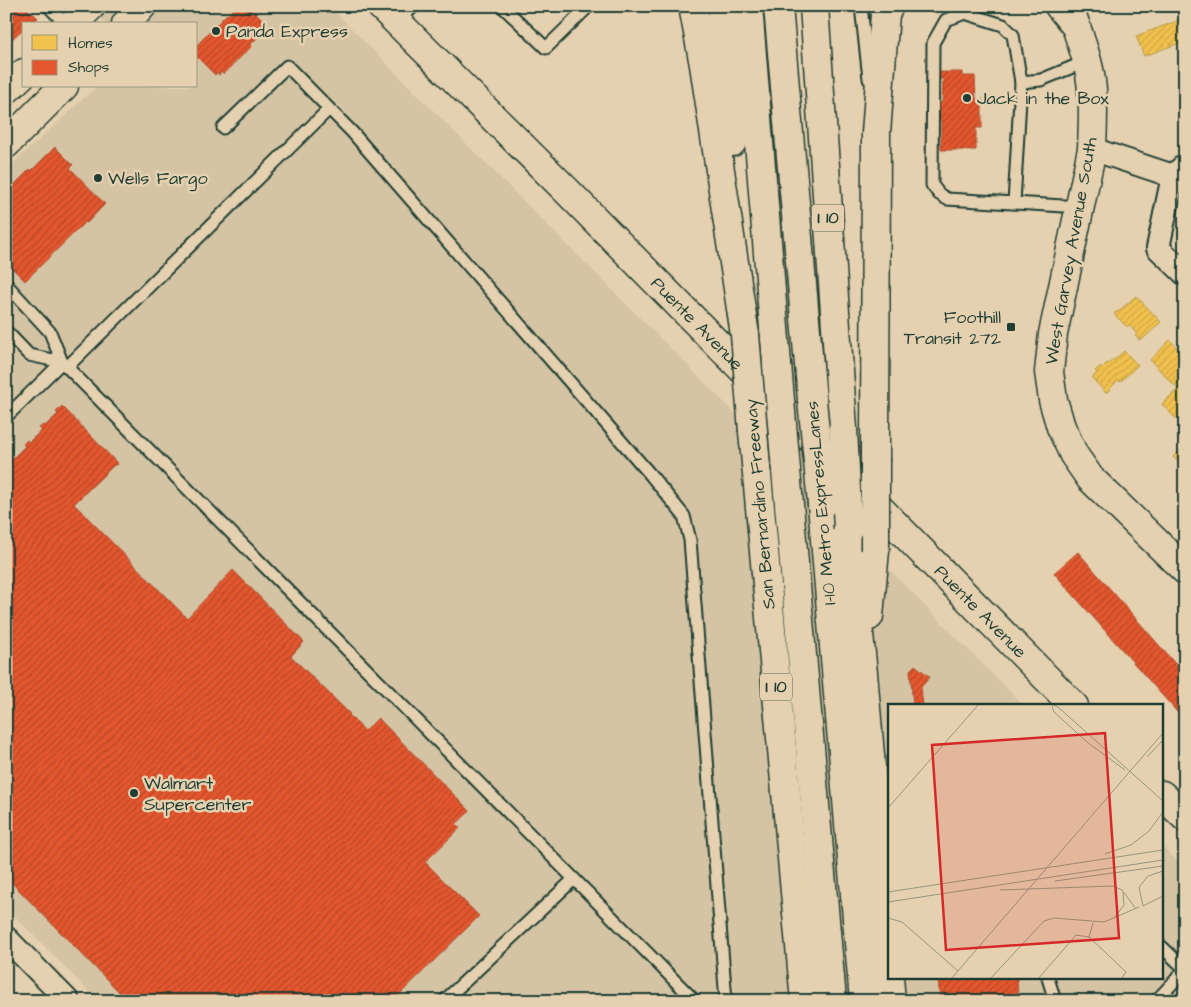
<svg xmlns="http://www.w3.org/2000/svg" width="1191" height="1007" font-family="'Architects Daughter',sans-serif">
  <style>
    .built { fill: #d4c4a4 }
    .homes { fill: url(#homes-hatch); stroke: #b39946 }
    .shops { fill: url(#shops-hatch); stroke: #a94f30 }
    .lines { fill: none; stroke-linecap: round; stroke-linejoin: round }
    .service-casing { stroke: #1f3d34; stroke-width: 15 }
    .minor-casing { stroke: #1f3d34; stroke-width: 26 }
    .secondary-casing { stroke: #1f3d34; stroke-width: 31 }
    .motorway-casing { stroke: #1f3d34; stroke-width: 31 }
    .service { stroke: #e5d1af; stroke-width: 11 }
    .minor { stroke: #e5d1af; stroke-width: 22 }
    .secondary { stroke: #e5d1af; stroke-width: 28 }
    .motorway { stroke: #e5d1af; stroke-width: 28 }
    .motorway-bridge-casing { stroke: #1f3d34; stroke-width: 31; stroke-linecap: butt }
    .motorway-bridge { stroke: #e5d1af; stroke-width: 28 }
    .poi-dot { fill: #1f3d34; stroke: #e5d1af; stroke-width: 2 }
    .labels { text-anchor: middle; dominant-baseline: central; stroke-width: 5; stroke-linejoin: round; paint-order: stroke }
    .shield { fill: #e5d1af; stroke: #5a6959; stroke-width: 1 }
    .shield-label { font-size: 16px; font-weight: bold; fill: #1f3d34 }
    .poi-label { font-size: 18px; fill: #1f3d34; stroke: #e5d1af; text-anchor: start }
    .street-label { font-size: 18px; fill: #1f3d34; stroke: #e5d1af }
    .inset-road { fill: none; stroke: #96967e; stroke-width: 1 }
    .view { fill: #d62828; fill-opacity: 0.15; stroke: #d62828; stroke-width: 2.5 }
    .inset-edge { fill: none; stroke: #1f3d34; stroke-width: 2.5 }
  </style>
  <defs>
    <pattern id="homes-hatch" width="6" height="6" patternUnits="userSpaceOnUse" patternTransform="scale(1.25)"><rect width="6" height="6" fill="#f2c14e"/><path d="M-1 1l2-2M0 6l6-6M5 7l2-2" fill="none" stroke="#cfa745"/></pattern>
    <pattern id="shops-hatch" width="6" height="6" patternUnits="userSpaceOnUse" patternTransform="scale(1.25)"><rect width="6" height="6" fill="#e4572e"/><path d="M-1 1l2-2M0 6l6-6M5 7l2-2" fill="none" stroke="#b84928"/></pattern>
  </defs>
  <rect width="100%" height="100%" fill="#e5d1af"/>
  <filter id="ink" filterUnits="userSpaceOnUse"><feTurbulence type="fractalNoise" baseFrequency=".02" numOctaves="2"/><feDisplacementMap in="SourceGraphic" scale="10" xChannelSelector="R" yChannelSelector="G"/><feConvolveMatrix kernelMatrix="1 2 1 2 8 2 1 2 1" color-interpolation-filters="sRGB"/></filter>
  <g filter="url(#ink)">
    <polygon class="built" points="90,6 329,6 712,390 1024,706 890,706 890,978 1162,978 1162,846 1185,868 1185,1001 98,1001 6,907 6,170 97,86 196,86 196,24 106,24"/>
    <g class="homes">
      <polygon points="1185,18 1185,41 1144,56 1136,36"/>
      <polygon points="1136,296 1161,322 1143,339 1142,338 1140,340 1135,336 1137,334 1129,325 1127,327 1114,314 1117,311 1118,312"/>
      <polygon points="1170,340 1181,352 1184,349 1185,350 1185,410 1176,419 1162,404 1178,389 1150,360"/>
      <polygon points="1124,351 1138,365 1120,382 1118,380 1106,393 1092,378 1097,373 1095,371 1100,366 1102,368 1107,363 1109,364 1113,359 1114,360"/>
      <polygon points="1185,446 1185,469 1173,457"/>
    </g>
    <g class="shops">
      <polygon points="6,6 25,6 38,18 32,24 24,24 22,30 10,41 6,38"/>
      <polygon points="237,6 249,6 252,10 251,11 254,14 255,12 265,22 264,24 267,28 250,45 252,46 223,74 221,72 219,75 217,73 215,75 196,56 196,46 227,14 228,15"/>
      <polygon points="934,72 962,72 962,76 975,76 976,99 982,99 982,128 976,128 976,150 941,150 941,120 939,120 939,118 934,118 934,105 939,105 939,103 942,102 943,79 934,79"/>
      <polygon points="55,147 73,165 70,168 105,204 87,223 85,222 25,281 6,262 6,193 30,169 31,171"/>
      <polygon points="62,406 118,464 115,465 114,465 74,504 187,618 233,570 304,642 291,656 350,714 349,715 365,731 378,718 470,811 456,824 460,828 425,862 479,916 393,1001 128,1001 6,877 6,569 9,566 6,563 6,461 11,456 13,458 25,446 23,444 27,440 29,442 42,430 39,428 43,425 45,426 58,414 56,412"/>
      <polygon points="1078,552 1185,675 1185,721 1054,573"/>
      <polygon points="915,665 930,677 921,687 923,706 913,706 910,670"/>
      <polygon points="938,978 1017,978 1018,996 999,997 999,1001 940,1001"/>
    </g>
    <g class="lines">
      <g class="service-casing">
        <g id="service">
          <polyline points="48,6 66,24"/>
          <polyline points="502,6 546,48 589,6"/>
          <polyline points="861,6 869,79"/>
          <polyline points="397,22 414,6"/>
          <polyline points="1021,82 1041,80 1087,61"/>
          <polyline points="223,128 287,66 352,132 649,473 684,516 690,540 726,1001"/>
          <polyline points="1014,203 1021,82 1013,35 1003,25 965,13 946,20 933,43 932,185 939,194 947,199 1080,207"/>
          <polyline points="6,284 50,332 62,362 695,1001"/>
          <polyline points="6,331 29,355 62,362"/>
          <polyline points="67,367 329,109"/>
          <polyline points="6,417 62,362"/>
          <polyline points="1048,978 1055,1001"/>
          <polyline points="444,1001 574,879"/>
          <polyline points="1156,1001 1183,972 1182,966 1162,947"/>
        </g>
      </g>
      <g class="minor-casing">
        <g id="minor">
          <polyline points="1092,149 1173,176 1183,167"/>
          <polyline points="1173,176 1158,248 1185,274"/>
          <polyline points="6,938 68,1001"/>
        </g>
      </g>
      <g class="secondary-casing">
        <g id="secondary">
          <path id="s1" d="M381 6 567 191 1074 706"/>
          <path d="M1069 6C1075 24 1082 43 1087 61 1095 90 1093 120 1092 149L1053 334 1049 372 1053 400 1061 427 1074 455 1090 478 1185 570"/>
          <polyline points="73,24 91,6"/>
          <polyline points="126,24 142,6"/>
          <polyline points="6,90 24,73"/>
          <polyline points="6,144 64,86"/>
          <polyline points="1162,795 1185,817"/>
        </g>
      </g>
      <g class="motorway-casing">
        <g id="motorway">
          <polyline points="693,6 704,65 745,335"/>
          <polyline points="722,6 732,142"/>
          <polyline points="748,6 777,365"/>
          <polyline points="778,6 812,400"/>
          <polyline points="814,6 843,429"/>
          <polyline points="1059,6 1075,25"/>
          <polyline points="753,431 805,1001"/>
          <polyline points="875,458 876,133 885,14 889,6"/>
          <polyline points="786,470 832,1001"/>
          <polyline points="822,504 864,1001"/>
          <polyline points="848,529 863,673 891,1001"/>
          <polyline points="869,616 875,550"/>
        </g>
      </g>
      <use href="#service" class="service"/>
      <use href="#minor" class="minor"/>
      <use href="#secondary" class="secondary"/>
      <use href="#motorway" class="motorway"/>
      <g class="motorway-bridge-casing">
        <g id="motorway-bridge">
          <polyline points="745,335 753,431"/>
          <polyline points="777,365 786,470"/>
          <polyline points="812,400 822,504"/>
          <polyline points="843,429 848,529"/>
          <polyline points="875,550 875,458"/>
        </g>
      </g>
      <use href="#motorway-bridge" class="motorway-bridge"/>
    </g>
  </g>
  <g class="poi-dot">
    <circle cx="216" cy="31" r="5"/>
    <circle cx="967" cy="98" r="5"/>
    <circle cx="98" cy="178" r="5"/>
    <rect x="1006" y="322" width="10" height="10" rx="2.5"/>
    <circle cx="134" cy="793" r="5"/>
  </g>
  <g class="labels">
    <g class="shield">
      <rect x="812" y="204.5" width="32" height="27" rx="4"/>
      <rect x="760" y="673.5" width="32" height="27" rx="4"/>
    </g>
    <g class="shield-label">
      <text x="828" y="218">I 10</text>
      <text x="776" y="687">I 10</text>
    </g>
    <g class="poi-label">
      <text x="226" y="31">Panda Express</text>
      <text x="977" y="98">Jack in the Box</text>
      <text x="108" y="178">Wells Fargo</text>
      <text x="1001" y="317" text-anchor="end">Foothill<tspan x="1001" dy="21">Transit 272</tspan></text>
      <text x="144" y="783">Walmart<tspan x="144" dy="21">Supercenter</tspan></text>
    </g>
    <g class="street-label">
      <text transform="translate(1071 251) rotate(-80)">West Garvey Avenue South</text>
      <text stroke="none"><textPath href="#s1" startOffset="448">Puente Avenue</textPath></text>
      <text transform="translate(821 503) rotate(-95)">I-10 Metro ExpressLanes</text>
      <text transform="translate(760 504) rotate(-95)">San Bernardino Freeway</text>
      <text stroke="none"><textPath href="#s1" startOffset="852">Puente Avenue</textPath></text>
    </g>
  </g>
  <g transform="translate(888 704)">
    <rect width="275" height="275" fill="#e5d1af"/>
    <path class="inset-road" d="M163 0 170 3 275 97M164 2 166 8 199 38 237 66M259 53 275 36M0 104 91 0M217 150 243 141 261 127 275 108M167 177 275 162M112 186 225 182 234 186 248 205M0 188 275 146M0 198 275 156M255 202 275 192M255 202 251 183 260 172 275 167M0 214 14 218 70 267M226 214 236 201 235 188M205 219 201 233 238 268 233 275M63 275 275 29M102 275 156 217 166 214 216 218 251 203M150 275 188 231 201 233"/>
    <path class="view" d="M217 29 231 234 58 246 44 41Z"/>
    <rect width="275" height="275" class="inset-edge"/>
  </g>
  <rect width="1191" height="1007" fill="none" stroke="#e5d1af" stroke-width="25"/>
  <rect x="12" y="12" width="1166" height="982" fill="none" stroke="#1f3d34" stroke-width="2" filter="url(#ink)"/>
  <rect x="22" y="22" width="175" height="65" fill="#e5d1af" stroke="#96967e"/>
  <rect x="32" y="35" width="25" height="15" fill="#f2c14e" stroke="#96967e"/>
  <text x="68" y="48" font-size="15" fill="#1f3d34">Homes</text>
  <rect x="32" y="60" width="25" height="15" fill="#e4572e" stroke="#96967e"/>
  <text x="68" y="72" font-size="15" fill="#1f3d34">Shops</text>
</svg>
